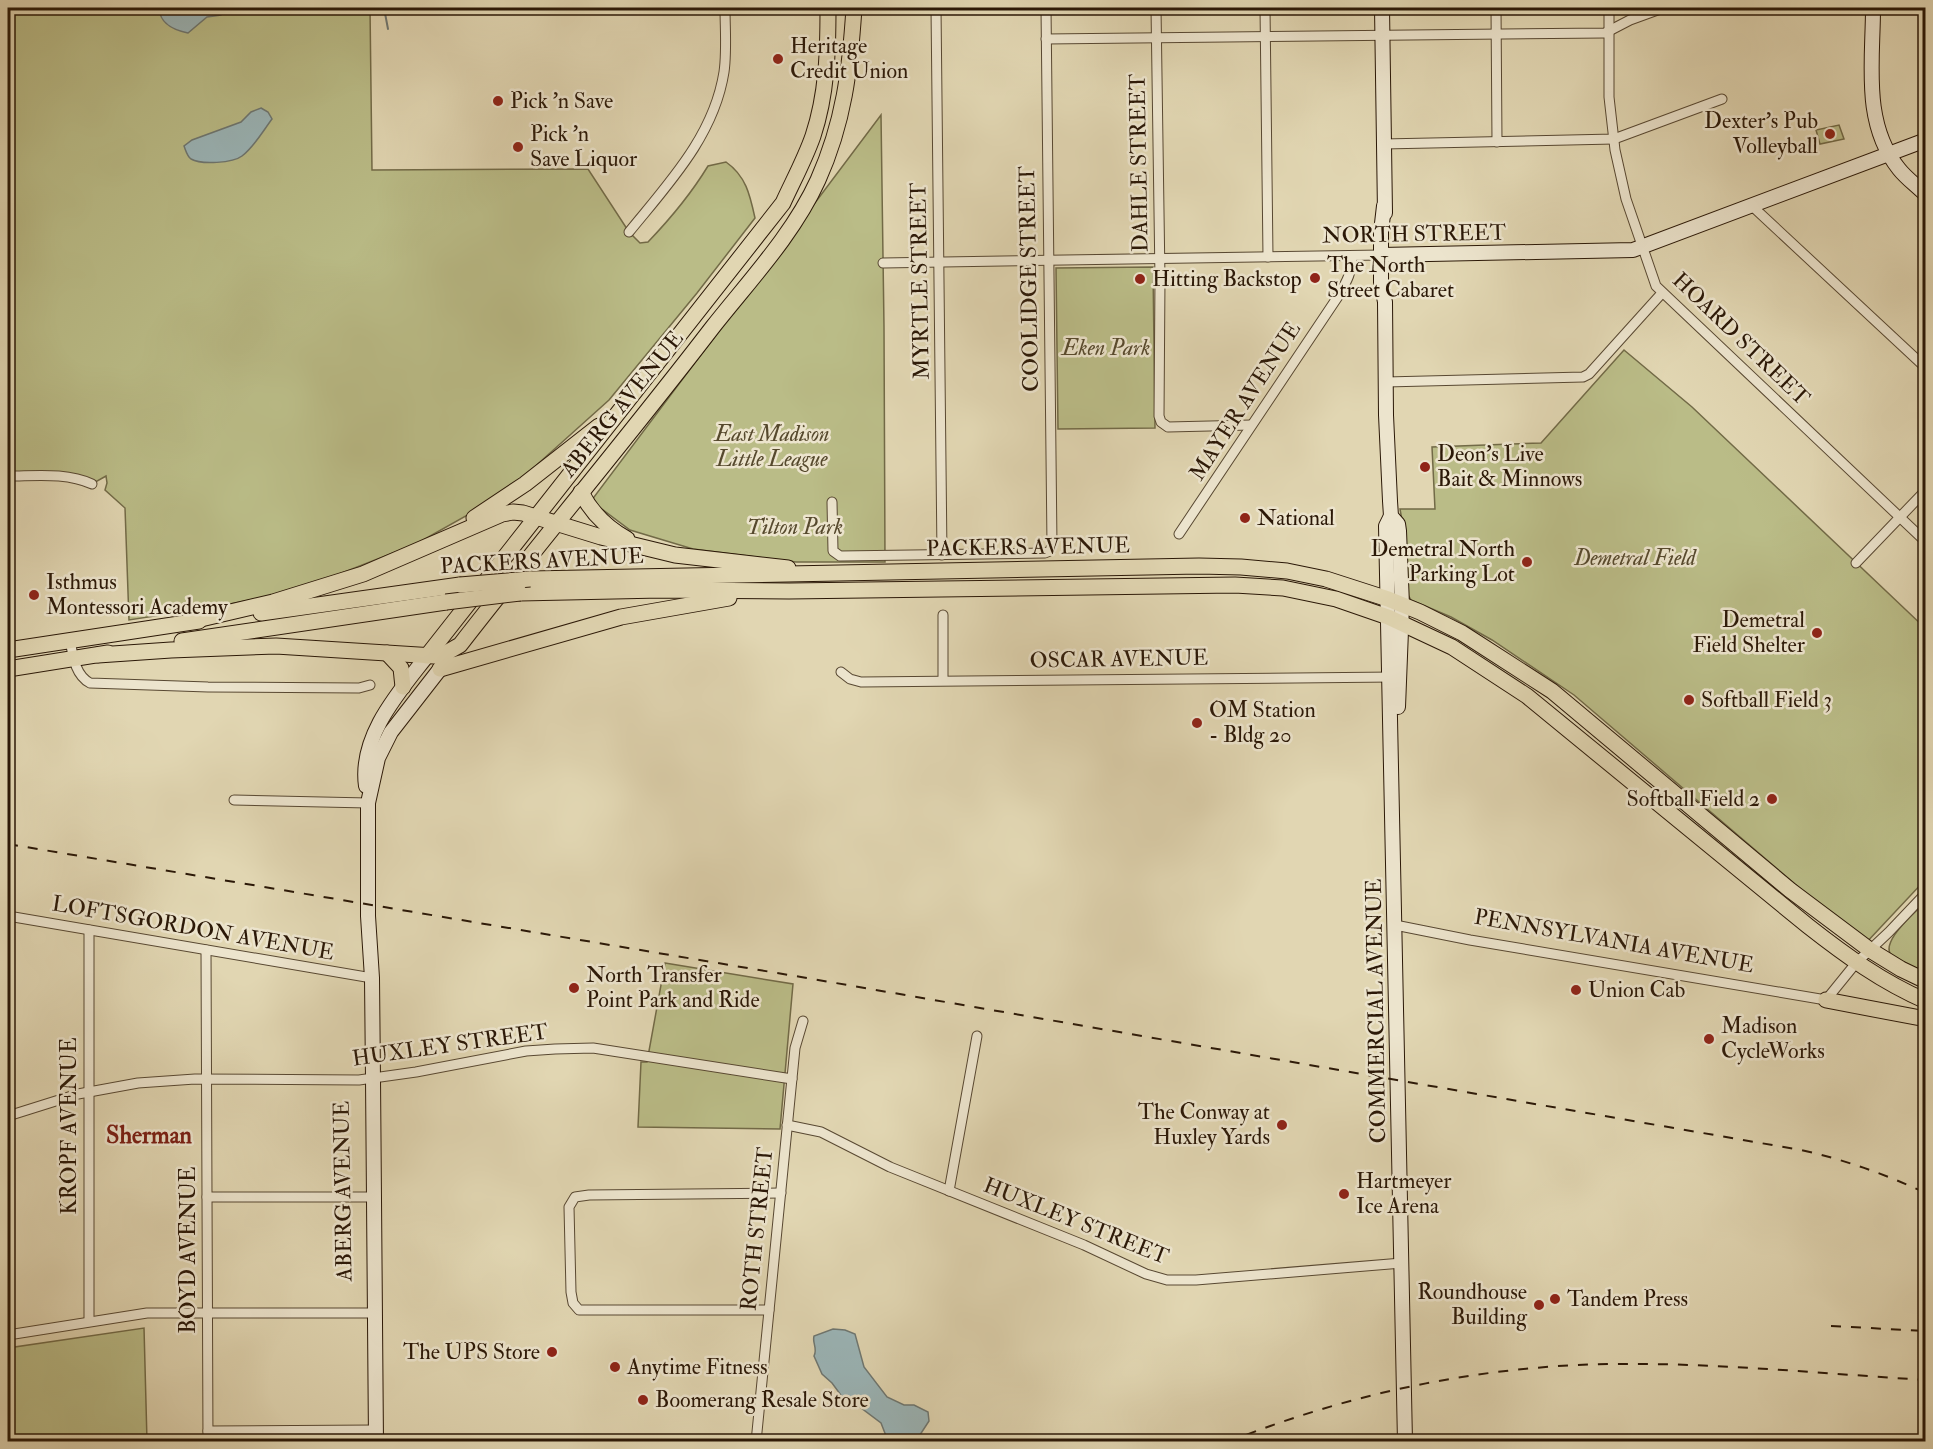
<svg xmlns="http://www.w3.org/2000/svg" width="1933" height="1449" font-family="'IM FELL Double Pica',serif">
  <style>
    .green { fill: #babc87; stroke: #726a47; stroke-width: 1.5 }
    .water { fill: #9bb6b9; stroke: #6e7772; stroke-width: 1.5 }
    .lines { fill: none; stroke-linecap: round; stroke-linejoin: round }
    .stream { stroke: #6e7772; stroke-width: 2 }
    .street-casing { stroke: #584832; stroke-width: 11 }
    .secondary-casing { stroke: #2b1807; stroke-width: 16 }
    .primary-casing { stroke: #2b1807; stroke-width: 17 }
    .street { stroke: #ece4cd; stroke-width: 9 }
    .secondary { stroke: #ece4cd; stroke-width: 14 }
    .primary { stroke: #e1d6b2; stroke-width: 15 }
    .rail { stroke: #2b1807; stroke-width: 2; stroke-dasharray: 10 10; stroke-linecap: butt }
    .primary-bridge-casing { stroke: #2b1807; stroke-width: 17; stroke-linecap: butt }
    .primary-bridge { stroke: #e1d6b2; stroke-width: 15 }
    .poi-dot { fill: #8f2418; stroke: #ece4cd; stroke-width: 2 }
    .labels { text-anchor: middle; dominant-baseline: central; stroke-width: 5; stroke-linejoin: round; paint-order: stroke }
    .poi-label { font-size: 22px; fill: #2b1807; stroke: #ece4cd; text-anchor: start }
    .street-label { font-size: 22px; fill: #2b1807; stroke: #ece4cd }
    .park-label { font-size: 22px; font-style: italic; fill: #56492d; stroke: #ece4cd }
    .neighbourhood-label { font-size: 24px; font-weight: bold; fill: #7a1f14; stroke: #ece4cd }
  </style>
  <rect width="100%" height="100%" fill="#e1d6b2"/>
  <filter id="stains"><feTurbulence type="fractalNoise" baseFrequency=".00333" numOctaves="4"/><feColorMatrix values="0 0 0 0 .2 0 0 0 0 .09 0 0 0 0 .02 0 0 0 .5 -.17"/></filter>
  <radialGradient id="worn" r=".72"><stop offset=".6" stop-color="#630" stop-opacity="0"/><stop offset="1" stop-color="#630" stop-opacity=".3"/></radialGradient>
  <g class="green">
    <path d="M8 8H370L372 170 588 169 629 232 640 243 648 242C671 218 691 194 708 166L726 162C746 176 750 195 755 218L697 293 609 400 530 471 487 504 416 544 324 580 279 594 220 606 129 620 125 508 105 490 107 483 106 476 92 484 81 479 8 476Z"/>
    <polygon points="881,115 884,327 885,562 796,562 693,549 630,530 591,501"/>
    <polygon points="1839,125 1844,139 1820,144 1816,130"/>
    <polygon points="1153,267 1155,428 1058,429 1056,268"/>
    <polygon points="1624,350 1692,407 1925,628 1925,880 1865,944 1574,695 1492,640 1451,617 1411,600 1406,592 1404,532 1400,509 1435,509 1432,447 1541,443"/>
    <path d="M1925 902V972C1916 967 1903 964 1894 958 1875 945 1916 912 1925 902Z"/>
    <polygon points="665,963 793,984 780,1129 638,1127 641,1062 647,1062"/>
    <polygon points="144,1328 147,1441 8,1441 8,1348"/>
  </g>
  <g class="water">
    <path d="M159 8H226L221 15 207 17 188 33C173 30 160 24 159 8Z"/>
    <path d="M261 108 268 112 272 119C263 131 254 147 242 156 233 163 201 165 191 159 187 156 186 151 184 146L192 140 241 122 251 112Z"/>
    <path d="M833 1329 845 1330 855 1334 864 1367 887 1397 904 1405H914L928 1412 929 1421 916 1441H888L881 1423 853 1402 843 1398 832 1383 822 1374 814 1356C818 1349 812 1343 814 1336Z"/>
  </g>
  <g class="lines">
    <polyline class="stream" points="384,8 388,29"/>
    <g class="street-casing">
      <g id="street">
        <polyline points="936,8 942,555"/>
        <polyline points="1156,8 1160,279 1159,416 1161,422 1168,427 1251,425"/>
        <polyline points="1265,8 1268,257"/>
        <polyline points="1496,8 1497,142"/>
        <polyline points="1609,8 1609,97 1615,150 1626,199 1656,286 1926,542"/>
        <polyline points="1046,39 1605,33 1630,20 1663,8"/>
        <polyline points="1383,144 1614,139 1722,99"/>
        <polyline points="1751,205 1926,368"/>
        <path d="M629 232C668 184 714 136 724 72 727 51 725 28 725 8"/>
        <polyline points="883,263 1381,255"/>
        <polyline points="1386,382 1583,377 1589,374 1662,293"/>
        <path d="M8 476C35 476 66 472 92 484"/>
        <polyline points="832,502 833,551 840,556 1045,553 1050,551 1052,545 1046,8"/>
        <path d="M1179 534 1339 295C1347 281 1352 272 1352 256"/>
        <polyline points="1856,563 1926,490"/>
        <polyline points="943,615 943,680"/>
        <path d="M70 640C73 656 75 675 90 683L208 687 359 688 370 685"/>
        <polyline points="841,672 850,679 861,682 1394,677"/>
        <polyline points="234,800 368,803"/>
        <polyline points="8,916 372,978"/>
        <polyline points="1395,925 1470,940 1826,1000 1856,963 1889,932 1926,893"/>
        <polyline points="206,950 208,1442"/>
        <polyline points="8,1116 78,1094 138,1083 195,1079 359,1080 416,1072 526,1051 555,1049 593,1048 792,1079"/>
        <polyline points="787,1125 821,1132 890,1167 1084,1245 1146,1274 1167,1280 1196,1280 1402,1263"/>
        <polyline points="949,1191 977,1036"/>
        <polyline points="207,1197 374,1197"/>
        <polyline points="769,1310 579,1310 573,1303 571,1292 569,1207 575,1197 589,1195 781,1193"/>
        <polyline points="89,1321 89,930"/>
        <polyline points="8,1335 147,1313 375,1313"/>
        <polyline points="208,1431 375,1430"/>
        <polyline points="756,1442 795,1048 803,1021"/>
        <path d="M1506 1442C1646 1440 1786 1439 1926 1440"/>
      </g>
    </g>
    <g class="secondary-casing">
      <g id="secondary">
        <polyline points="1382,8 1385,213"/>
        <path d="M1873 8C1873 62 1862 123 1899 169 1906 178 1917 186 1926 195"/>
        <polyline points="1384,206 1381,232 1381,282 1385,302 1386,415 1390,501 1391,516 1398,524 1399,531 1402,605 1398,707"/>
        <polyline points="1381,255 1633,250 1926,140"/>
        <polyline points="1391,516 1386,526 1405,1442"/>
        <path d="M366 786C359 736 399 692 427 656"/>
        <polyline points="376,1442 373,1079 372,978 368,916 368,803 378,758 391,732 447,660"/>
      </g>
    </g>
    <g class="primary-casing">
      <g id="primary">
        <path d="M581 492C591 512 607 528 627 539"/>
        <polyline points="474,518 525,484 599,426"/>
        <polyline points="530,579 1199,566 1241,567 1287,571 1326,579 1388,599 1420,612 1462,633 1552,691 1790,890 1870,950 1901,969 1926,981"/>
        <path d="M520 593 661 590 789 591 1235 585 1283 588 1336 599 1388 617 1452 647 1527 696 1808 926C1845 955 1882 982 1926 1001"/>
        <polyline points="261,613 460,585"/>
        <polyline points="188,622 273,602 363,574 502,514 513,512 523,513 601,537 675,555 788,568"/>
        <polyline points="182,641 446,602"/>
        <polyline points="8,650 199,621"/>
        <polyline points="387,653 401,668 403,687"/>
        <path d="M98 655 171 650 276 646 434 656 446 653 460 645C543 538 630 435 712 328 749 281 793 235 818 180 844 122 850 70 854 8"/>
        <path d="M427 656 783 203C793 181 805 159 813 136 827 94 828 51 828 8"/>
        <polyline points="8,669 108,653"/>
        <polyline points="440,669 621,617 729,598"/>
        <polyline points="1826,1000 1926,1019"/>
      </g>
    </g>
    <use href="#street" class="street"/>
    <use href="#secondary" class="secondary"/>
    <use href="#primary" class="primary"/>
    <g class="rail">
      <path d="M8 844 801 977 1801 1150C1846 1160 1884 1174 1926 1193"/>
      <polyline points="1831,1326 1926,1331"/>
      <path d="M1228 1442C1340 1397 1457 1371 1577 1365 1691 1360 1811 1373 1926 1380"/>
    </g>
    <g class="primary-bridge-casing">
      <g id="primary-bridge">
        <polyline points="460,585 530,579"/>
        <polyline points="446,602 520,593"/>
      </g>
    </g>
    <use href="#primary-bridge" class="primary-bridge"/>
  </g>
  <g class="poi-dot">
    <circle cx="778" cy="59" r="6"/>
    <circle cx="498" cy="101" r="6"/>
    <circle cx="1830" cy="134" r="6"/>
    <circle cx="518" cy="147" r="6"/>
    <circle cx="1315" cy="278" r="6"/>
    <circle cx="1140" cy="279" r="6"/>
    <circle cx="1425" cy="467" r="6"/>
    <circle cx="1245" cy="518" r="6"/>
    <circle cx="1527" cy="562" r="6"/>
    <circle cx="34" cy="595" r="6"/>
    <circle cx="1817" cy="633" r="6"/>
    <circle cx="1689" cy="700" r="6"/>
    <circle cx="1197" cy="723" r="6"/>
    <circle cx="1772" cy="799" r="6"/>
    <circle cx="574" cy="988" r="6"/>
    <circle cx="1576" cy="990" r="6"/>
    <circle cx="1709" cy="1039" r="6"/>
    <circle cx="1282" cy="1125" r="6"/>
    <circle cx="1344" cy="1194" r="6"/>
    <circle cx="1555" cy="1299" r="6"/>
    <circle cx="1539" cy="1305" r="6"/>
    <circle cx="552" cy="1352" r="6"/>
    <circle cx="615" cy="1367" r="6"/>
    <circle cx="643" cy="1400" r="6"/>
  </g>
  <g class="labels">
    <g class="poi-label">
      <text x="790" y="46">Heritage<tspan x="790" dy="25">Credit Union</tspan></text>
      <text x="510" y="101">Pick 'n Save</text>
      <text x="1818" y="121" text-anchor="end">Dexter's Pub<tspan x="1818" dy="25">Volleyball</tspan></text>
      <text x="530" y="134">Pick 'n<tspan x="530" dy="25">Save Liquor</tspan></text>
      <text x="1327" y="265">The North<tspan x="1327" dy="25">Street Cabaret</tspan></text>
      <text x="1152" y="279">Hitting Backstop</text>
      <text x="1437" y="454">Deon's Live<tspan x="1437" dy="25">Bait &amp; Minnows</tspan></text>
      <text x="1257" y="518">National</text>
      <text x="1515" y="549" text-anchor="end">Demetral North<tspan x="1515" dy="25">Parking Lot</tspan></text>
      <text x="46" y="582">Isthmus<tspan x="46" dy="25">Montessori Academy</tspan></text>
      <text x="1805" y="620" text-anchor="end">Demetral<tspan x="1805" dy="25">Field Shelter</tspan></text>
      <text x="1701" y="700">Softball Field 3</text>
      <text x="1209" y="710">OM Station<tspan x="1209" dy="25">- Bldg 20</tspan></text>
      <text x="1760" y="799" text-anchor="end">Softball Field 2</text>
      <text x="586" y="975">North Transfer<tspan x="586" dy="25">Point Park and Ride</tspan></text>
      <text x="1588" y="990">Union Cab</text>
      <text x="1721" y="1026">Madison<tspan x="1721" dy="25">CycleWorks</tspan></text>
      <text x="1270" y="1112" text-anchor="end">The Conway at<tspan x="1270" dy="25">Huxley Yards</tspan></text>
      <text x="1356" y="1181">Hartmeyer<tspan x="1356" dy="25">Ice Arena</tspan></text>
      <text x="1527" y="1292" text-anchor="end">Roundhouse<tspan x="1527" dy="25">Building</tspan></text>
      <text x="1567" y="1299">Tandem Press</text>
      <text x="540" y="1352" text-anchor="end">The UPS Store</text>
      <text x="627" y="1367">Anytime Fitness</text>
      <text x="655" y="1400">Boomerang Resale Store</text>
    </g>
    <g class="street-label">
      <text transform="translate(1139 163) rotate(-91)">DAHLE STREET</text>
      <text transform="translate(1414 234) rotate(-1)">NORTH STREET</text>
      <text transform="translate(1029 279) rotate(-91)">COOLIDGE STREET</text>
      <text transform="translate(920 281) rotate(-91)">MYRTLE STREET</text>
      <text transform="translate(1741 339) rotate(44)">HOARD STREET</text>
      <text transform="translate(1245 401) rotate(-57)">MAYER AVENUE</text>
      <text transform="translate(622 404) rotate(-51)">ABERG AVENUE</text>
      <text transform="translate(1028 547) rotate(-1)">PACKERS AVENUE</text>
      <text transform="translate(542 561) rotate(-3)">PACKERS AVENUE</text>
      <text transform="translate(1119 659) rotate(-1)">OSCAR AVENUE</text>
      <text transform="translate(193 928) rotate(10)">LOFTSGORDON AVENUE</text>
      <text transform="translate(1614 941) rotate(10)">PENNSYLVANIA AVENUE</text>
      <text transform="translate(1376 1011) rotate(-91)">COMMERCIAL AVENUE</text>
      <text transform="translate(450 1045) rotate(-8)">HUXLEY STREET</text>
      <text transform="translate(69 1126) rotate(-90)">KROPF AVENUE</text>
      <text transform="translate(343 1191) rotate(-91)">ABERG AVENUE</text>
      <text transform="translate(1076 1221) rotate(22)">HUXLEY STREET</text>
      <text transform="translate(757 1229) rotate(-84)">ROTH STREET</text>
      <text transform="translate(188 1250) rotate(-90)">BOYD AVENUE</text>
    </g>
    <g class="park-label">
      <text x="1106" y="348">Eken Park</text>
      <text x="772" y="434">East Madison<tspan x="772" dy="25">Little League</tspan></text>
      <text x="795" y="527">Tilton Park</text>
      <text x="1635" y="558">Demetral Field</text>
    </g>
    <g class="neighbourhood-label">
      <text x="149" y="1135">Sherman</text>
    </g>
  </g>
  <rect width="1933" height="1449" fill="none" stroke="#e1d6b2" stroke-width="30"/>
  <rect x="9" y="9" width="1915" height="1431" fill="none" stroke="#2b1807" stroke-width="3"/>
  <rect x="15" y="15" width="1903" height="1419" fill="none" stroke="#2b1807" stroke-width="1.5"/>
  <rect width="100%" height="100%" filter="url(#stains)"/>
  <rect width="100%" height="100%" fill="url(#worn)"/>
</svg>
